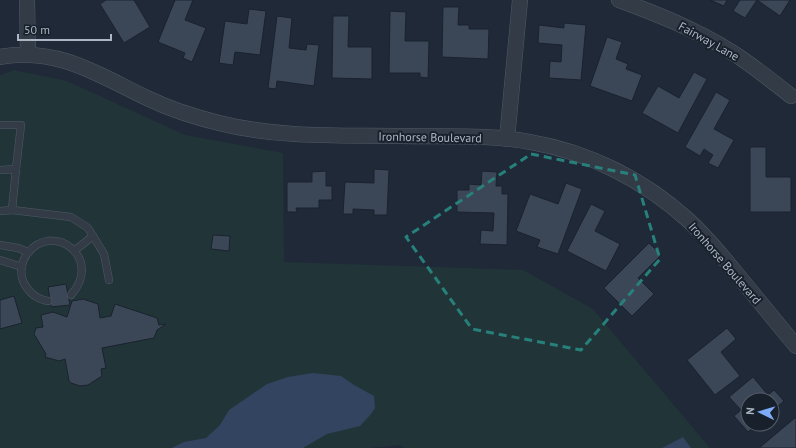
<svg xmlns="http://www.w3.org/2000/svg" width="796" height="448" font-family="'PT Sans',sans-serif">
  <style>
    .green { fill: #213538 }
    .water { fill: #32445f }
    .building { fill: #3b4757; stroke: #1a222e }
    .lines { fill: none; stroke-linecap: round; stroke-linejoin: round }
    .lane-casing { stroke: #505965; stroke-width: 8 }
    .street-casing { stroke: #505965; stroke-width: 16 }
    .lane { stroke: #333b47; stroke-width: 7 }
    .street { stroke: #333b47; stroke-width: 15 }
    .marked { fill: none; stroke: #27807b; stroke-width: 3; stroke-dasharray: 8 5; stroke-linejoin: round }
    .labels { text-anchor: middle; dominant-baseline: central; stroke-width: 4; stroke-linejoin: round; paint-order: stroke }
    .street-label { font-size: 12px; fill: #adb6c4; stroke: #18202b }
  </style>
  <rect width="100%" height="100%" fill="#1f2937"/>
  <polygon class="green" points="14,70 67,81 185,135 283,153 284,262 523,270 593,309 710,448 405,448 400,445 370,448 0,448 0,75"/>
  <g class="water">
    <polygon points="313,373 341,376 354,385 374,396 375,408 371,414 360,426 327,434 303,448 172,448 184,442 206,438 220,425 229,410 267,384 288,377"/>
    <polygon points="683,437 691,448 662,448 664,447"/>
  </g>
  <g class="building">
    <polygon points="106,0 134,0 150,27 124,43 100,4"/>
    <polygon points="175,0 193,0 185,20 206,28 192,62 183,58 185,53 158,42"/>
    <polygon points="710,0 727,0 724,6"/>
    <polygon points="740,0 790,0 780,16 757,0 745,18 733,11"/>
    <polygon points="443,7 459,7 458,25 469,25 469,29 489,29 488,59 442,57"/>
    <polygon points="249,9 266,11 260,55 235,52 233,65 219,63 225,21 247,24"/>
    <polygon points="390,11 406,12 405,41 429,41 428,78 420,77 420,73 389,73"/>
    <polygon points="277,16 292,18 289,48 306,50 307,44 319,45 314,86 277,81 276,89 268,88"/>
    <polygon points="333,16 349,16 348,47 372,47 372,79 332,78"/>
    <polygon points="564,23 586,25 581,80 549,78 550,61 561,62 562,45 538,43 539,25 564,28"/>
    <polygon points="607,37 622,42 616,59 628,64 626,69 642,75 632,101 590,86"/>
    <polygon points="694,72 707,79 678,133 642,113 658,86 679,98"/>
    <polygon points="716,92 730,100 714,129 734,140 718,168 708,163 713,155 704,149 700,156 685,147"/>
    <polygon points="750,147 766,147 766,177 791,177 791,212 750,212"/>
    <polygon points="374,169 389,170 387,215 374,215 374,210 353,209 353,214 343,214 345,182 374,183"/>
    <polygon points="326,171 326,186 332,186 332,200 319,200 319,208 296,208 297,212 287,212 287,182 312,182 312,172"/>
    <polygon points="482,171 497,172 496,186 502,186 502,194 508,194 507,245 480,244 481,230 493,231 494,213 457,212 457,190 469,190 469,184 481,185"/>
    <polygon points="566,183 582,189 558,254 537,247 540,240 516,231 530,194 558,204"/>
    <polygon points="591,204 605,211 595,231 620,244 606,271 567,251"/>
    <polygon points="213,235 230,236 229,251 211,249"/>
    <polygon points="649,243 661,255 638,278 654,294 632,316 604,288"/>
    <polygon points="66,284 70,305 51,307 48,287"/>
    <polygon points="14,296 22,323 0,329 0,300"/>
    <polygon points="83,299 98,304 100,318 111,316 115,304 157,318 159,325 166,324 157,330 154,338 102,348 106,368 101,369 102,376 88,385 80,386 71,383 69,381 65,359 59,361 45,357 46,354 34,334 36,328 43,327 41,315 53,312 67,317 72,301"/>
    <polygon points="727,328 736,339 721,352 740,376 715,395 687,360"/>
    <polygon points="753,377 768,395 774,390 784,401 772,411 772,400 748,400 748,424 757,424 748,432 734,416 741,410 729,397"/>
    <polygon points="796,417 796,448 759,448"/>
  </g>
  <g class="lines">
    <g class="lane-casing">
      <g id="lane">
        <polyline points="0,125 21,125 16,169"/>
        <polyline points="0,170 16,169 12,210"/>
        <polyline points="0,211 12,210 71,217 88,228 93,236 104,254 109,280"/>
        <polyline points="0,245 18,248 28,252"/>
        <polyline points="74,251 93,236"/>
        <polyline points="0,260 22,267"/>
        <path d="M48 301C36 299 28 292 23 281 20 273 21 262 27 254 53 220 104 258 71 295"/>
      </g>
    </g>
    <g class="street-casing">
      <g id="street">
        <polyline points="27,0 28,54"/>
        <path d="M619 0C657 14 695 29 730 51 751 64 771 80 791 96"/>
        <path d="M0 57C56 46 99 75 147 98 170 109 194 117 219 123 278 138 340 135 401 136 444 137 488 134 530 142 589 152 644 180 688 220 706 236 721 255 736 273 756 297 776 322 796 346"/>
        <polyline points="507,139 520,0"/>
      </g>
    </g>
    <use href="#lane" class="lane"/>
    <use href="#street" class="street"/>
  </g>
  <path class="marked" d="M531 154 635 175 660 259 581 350 472 329 406 237Z"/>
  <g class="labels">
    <g class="street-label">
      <text transform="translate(709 41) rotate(29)">Fairway Lane</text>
      <text transform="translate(430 137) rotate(1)">Ironhorse Boulevard</text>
      <text transform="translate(725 263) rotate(49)">Ironhorse Boulevard</text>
    </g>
  </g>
  <g transform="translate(760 412) rotate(275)"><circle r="19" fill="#18202b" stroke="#545c68"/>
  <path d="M0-3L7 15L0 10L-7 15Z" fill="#7dacf9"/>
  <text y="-6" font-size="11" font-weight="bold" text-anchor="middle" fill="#adb6c4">N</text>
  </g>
  <path d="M18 34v6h93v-6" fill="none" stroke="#adb6c4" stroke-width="2"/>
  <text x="24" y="34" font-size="12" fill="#adb6c4" stroke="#18202b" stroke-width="3" paint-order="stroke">50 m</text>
</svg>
